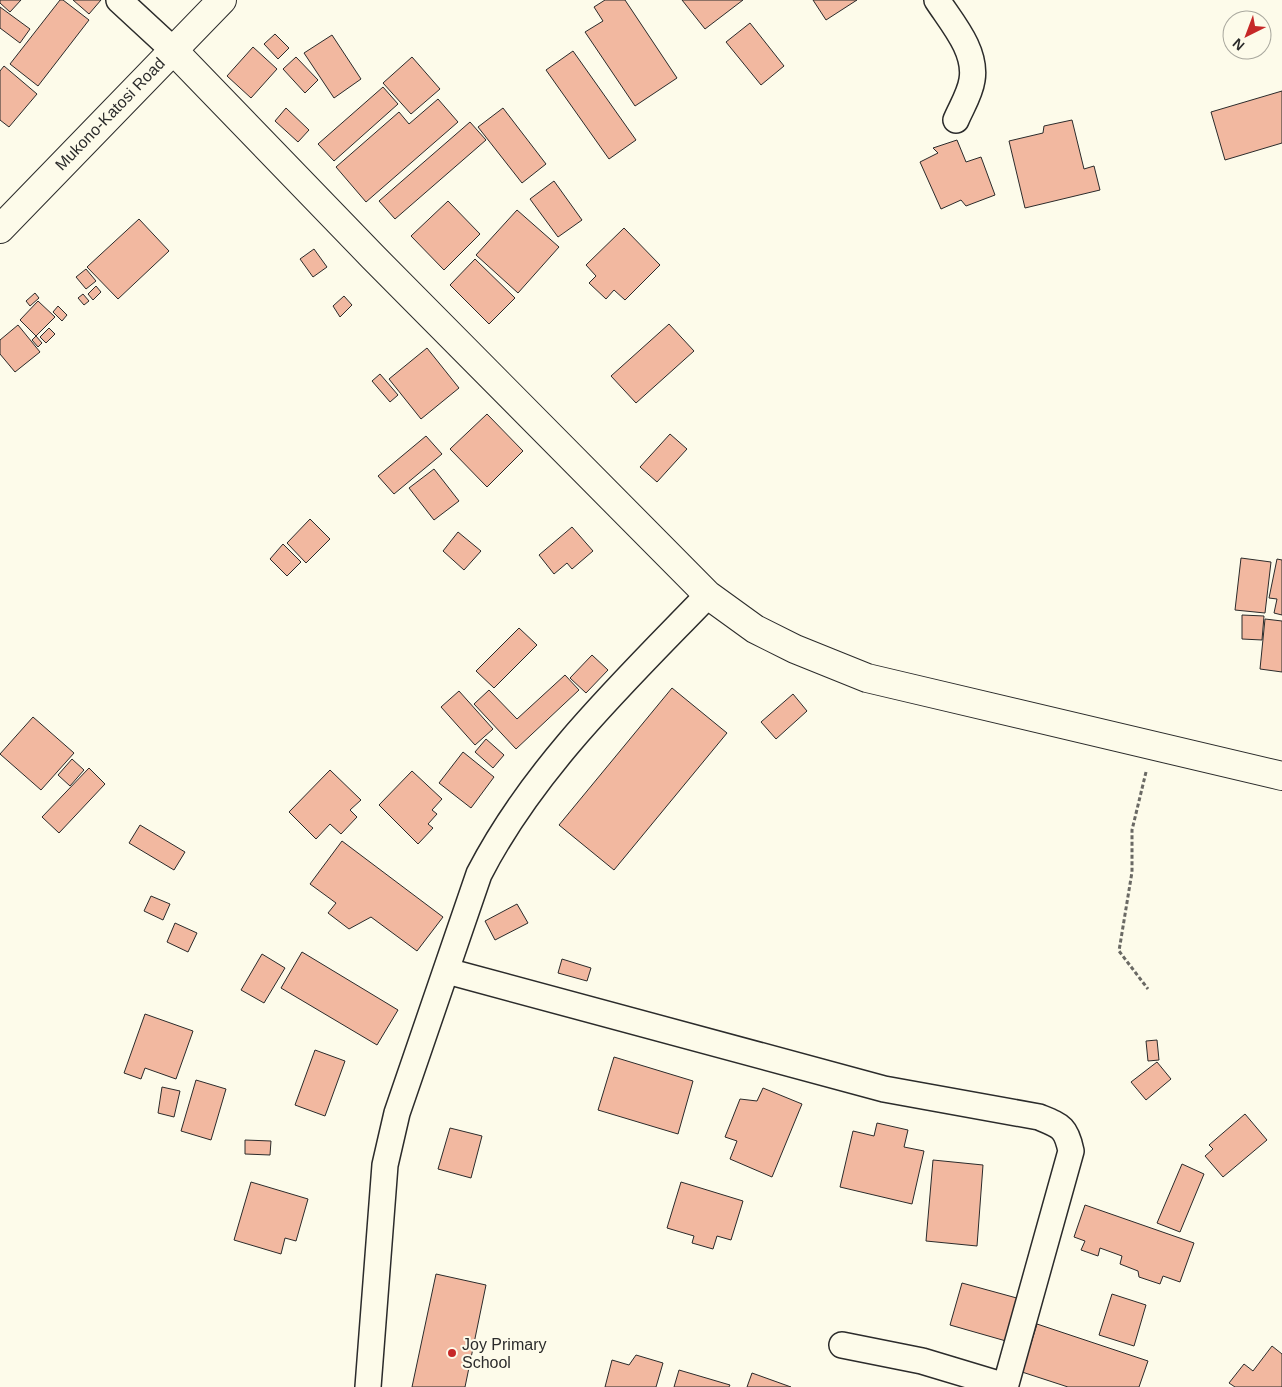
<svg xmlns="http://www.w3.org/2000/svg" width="1282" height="1387" font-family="Arial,sans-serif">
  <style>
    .building { fill: #f2b8a0; stroke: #2b2b2b }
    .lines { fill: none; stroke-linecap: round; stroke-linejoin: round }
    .minor-casing { stroke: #2b2b2b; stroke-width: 28 }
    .tertiary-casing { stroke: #2b2b2b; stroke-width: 30 }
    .secondary-casing { stroke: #2b2b2b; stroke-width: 30 }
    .path { stroke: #6a6964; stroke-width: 3; stroke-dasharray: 4 2.5; stroke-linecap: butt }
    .minor { stroke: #fdfbea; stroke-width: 25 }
    .tertiary { stroke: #fdfbea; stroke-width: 28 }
    .secondary { stroke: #fdfbea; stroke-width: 28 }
    .poi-dot { fill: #c62828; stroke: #fdfbea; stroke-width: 2 }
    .labels { text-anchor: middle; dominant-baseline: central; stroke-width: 4; stroke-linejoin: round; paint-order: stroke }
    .street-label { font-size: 16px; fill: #2b2b2b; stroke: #fdfbea }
    .poi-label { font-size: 16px; fill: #2b2b2b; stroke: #fdfbea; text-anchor: start }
  </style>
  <rect width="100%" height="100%" fill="#fdfbea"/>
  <g class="building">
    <polygon points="0,0 21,0 10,12 0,3"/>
    <polygon points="60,0 63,0 89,20 38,86 10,64"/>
    <polygon points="73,0 101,0 89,14"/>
    <polygon points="605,0 625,0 677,78 635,106 585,32 603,21 594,7"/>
    <polygon points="682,0 743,0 705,29"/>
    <polygon points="813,0 857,0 826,20"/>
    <polygon points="0,7 30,29 20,43 0,28"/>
    <polygon points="750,23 784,66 761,85 726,42"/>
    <polygon points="275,34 289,48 278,59 264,44"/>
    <polygon points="332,35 361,79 334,98 304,53"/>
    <polygon points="253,47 277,69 251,98 227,76"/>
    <polygon points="573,51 636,140 609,159 546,70"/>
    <polygon points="296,57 318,80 305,93 283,69"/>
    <polygon points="412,57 440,89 411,114 383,83"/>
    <polygon points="4,66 37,94 9,127 0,120 0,71"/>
    <polygon points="383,87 398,104 334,161 318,144"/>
    <polygon points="1282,91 1282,143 1225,160 1211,112"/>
    <polygon points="438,99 458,122 366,202 336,167 399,112 409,124"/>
    <polygon points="286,108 309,130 298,142 275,121"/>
    <polygon points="503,108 546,164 522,183 478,127"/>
    <polygon points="1072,120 1084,169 1094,166 1100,190 1025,208 1009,141 1043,133 1044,126"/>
    <polygon points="470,122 486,140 395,219 379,201"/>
    <polygon points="957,140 966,162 981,157 995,195 966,206 961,200 941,209 920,162 938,153 933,148"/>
    <polygon points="554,181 582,220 558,237 530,199"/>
    <polygon points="448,201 480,234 444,270 411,236"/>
    <polygon points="517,210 559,247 518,293 476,255"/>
    <polygon points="139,219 169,251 118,299 87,267"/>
    <polygon points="624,228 660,265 625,300 614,290 606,299 589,283 596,276 586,265"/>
    <polygon points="314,249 327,267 313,277 300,259"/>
    <polygon points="475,259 515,298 489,324 450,285"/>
    <polygon points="86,269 96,281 86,289 76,277"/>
    <polygon points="96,286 101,292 93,300 88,294"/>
    <polygon points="35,293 39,298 30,306 26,301"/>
    <polygon points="83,294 89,301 84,305 78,298"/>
    <polygon points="344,296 352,305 340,317 333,306"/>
    <polygon points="38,301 55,317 36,336 20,320"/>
    <polygon points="58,306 67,315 62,321 53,312"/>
    <polygon points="669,324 694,351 636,403 611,376"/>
    <polygon points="18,325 40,352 15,372 0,354 0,340"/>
    <polygon points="49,328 55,334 46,343 40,337"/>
    <polygon points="36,336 42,343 38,347 32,340"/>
    <polygon points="427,348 459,388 421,419 389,379"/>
    <polygon points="380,374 398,395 390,402 372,381"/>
    <polygon points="487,414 523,451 487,487 450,449"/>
    <polygon points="670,434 687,449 657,482 640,467"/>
    <polygon points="426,436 442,454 394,494 378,476"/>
    <polygon points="434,469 459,501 434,520 409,488"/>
    <polygon points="310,519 330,539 306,563 287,543"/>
    <polygon points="572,527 593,551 572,569 567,563 554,574 539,555"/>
    <polygon points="458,532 481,551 464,570 443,551"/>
    <polygon points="283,544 301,562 287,576 270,559"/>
    <polygon points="1241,558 1271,562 1265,613 1235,610"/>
    <polygon points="1277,559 1282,560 1282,615 1274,613 1277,599 1269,598"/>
    <polygon points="1242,615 1264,616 1262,640 1242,639"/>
    <polygon points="1265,619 1282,621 1282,672 1260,669"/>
    <polygon points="519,628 537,645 494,688 476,671"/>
    <polygon points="592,655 608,670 586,693 570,678"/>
    <polygon points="565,675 579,690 516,749 474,704 489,690 517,719"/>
    <polygon points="672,688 727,733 614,870 559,825"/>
    <polygon points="459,691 493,729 475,745 441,707"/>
    <polygon points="793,694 807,711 776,739 761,722"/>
    <polygon points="33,717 74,753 41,790 0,754"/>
    <polygon points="486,739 504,755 493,768 475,752"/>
    <polygon points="463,752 494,777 471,808 439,783"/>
    <polygon points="72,759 84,770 70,786 58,775"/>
    <polygon points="89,768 105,784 59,833 42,817"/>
    <polygon points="330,770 361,800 350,810 357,817 341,834 330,824 316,839 289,812"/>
    <polygon points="412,771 442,799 432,810 437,814 428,824 433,828 418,844 379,805"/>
    <polygon points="140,825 185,852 174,870 129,843"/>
    <polygon points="342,841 443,917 417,951 371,917 349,929 328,913 336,903 310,884"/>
    <polygon points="151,896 170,904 163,920 144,911"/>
    <polygon points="517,904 528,923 495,940 485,921"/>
    <polygon points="175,923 197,933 188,952 167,942"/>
    <polygon points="302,952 398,1010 377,1045 281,988"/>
    <polygon points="262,954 285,968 264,1003 241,990"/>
    <polygon points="562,959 591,968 587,981 558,973"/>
    <polygon points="145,1014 193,1031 176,1079 145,1068 141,1079 124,1073"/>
    <polygon points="1157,1040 1159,1060 1148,1061 1146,1041"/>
    <polygon points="315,1050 345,1061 325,1116 295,1105"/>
    <polygon points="614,1057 693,1081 678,1134 598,1110"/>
    <polygon points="1157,1062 1171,1079 1146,1100 1131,1082"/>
    <polygon points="196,1080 226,1089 211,1140 181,1131"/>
    <polygon points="162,1087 180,1091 174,1117 158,1113"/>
    <polygon points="763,1088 802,1104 772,1177 730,1159 737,1141 725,1137 740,1099 757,1101"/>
    <polygon points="1245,1114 1267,1140 1223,1177 1205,1156 1213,1149 1209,1145"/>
    <polygon points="877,1123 908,1130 904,1147 924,1151 912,1204 840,1187 853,1131 874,1136"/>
    <polygon points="450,1128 482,1136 471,1178 438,1169"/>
    <polygon points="245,1140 271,1141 270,1155 245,1154"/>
    <polygon points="933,1160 983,1165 977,1246 926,1241"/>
    <polygon points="1182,1164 1204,1174 1180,1232 1157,1223"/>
    <polygon points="251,1182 308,1199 296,1241 285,1238 281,1254 234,1240"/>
    <polygon points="681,1182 743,1201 731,1240 717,1236 713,1249 692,1243 694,1236 667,1228"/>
    <polygon points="1085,1205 1194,1243 1180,1282 1163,1276 1160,1284 1139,1277 1138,1271 1120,1264 1122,1256 1100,1248 1098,1256 1081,1250 1085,1241 1074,1237"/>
    <polygon points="436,1274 486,1285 465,1387 412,1387"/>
    <polygon points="962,1283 1024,1300 1013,1343 950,1325"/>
    <polygon points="1112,1294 1146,1305 1134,1346 1099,1335"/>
    <polygon points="1037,1324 1148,1361 1139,1387 1068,1387 1022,1372"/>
    <polygon points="1272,1346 1282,1354 1282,1387 1235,1387 1229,1383 1244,1364 1253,1371"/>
    <polygon points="636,1355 663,1363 656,1387 605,1387 612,1360 629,1365"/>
    <polygon points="679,1370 730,1385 729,1387 674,1387"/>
    <polygon points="752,1373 791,1387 747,1387"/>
  </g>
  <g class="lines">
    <g class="minor-casing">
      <g id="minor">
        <polyline points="119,0 172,49"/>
        <path d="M937 0C952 23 977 51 972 80 970 94 961 108 956 120"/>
        <path d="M447 971 884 1089 1039 1117C1061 1126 1066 1127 1071 1151L1006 1384 995 1383 922 1361 842 1345"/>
        <path d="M368 1387 385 1165 397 1113 479 874C534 767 625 681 708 595"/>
      </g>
    </g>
    <g class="tertiary-casing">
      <polyline id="tertiary" points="172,49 373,257 708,595 755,629 795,649 867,678 1282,776"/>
    </g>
    <g class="secondary-casing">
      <polyline id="secondary" points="0,229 222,0"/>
    </g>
    <polyline class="path" points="1146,772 1132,830 1132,872 1119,951 1148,989"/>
    <use href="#minor" class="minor"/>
    <use href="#tertiary" class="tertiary"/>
    <use href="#secondary" class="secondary"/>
  </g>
  <circle class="poi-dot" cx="452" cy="1353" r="5"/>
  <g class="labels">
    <g class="street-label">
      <text transform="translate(110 114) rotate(-46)">Mukono-Katosi Road</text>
    </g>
    <g class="poi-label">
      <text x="462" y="1344">Joy Primary<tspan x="462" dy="18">School</tspan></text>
    </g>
  </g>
  <g transform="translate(1247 35) rotate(222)"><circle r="24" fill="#fdfbea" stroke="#a9a89e"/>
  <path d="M0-4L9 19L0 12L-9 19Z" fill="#c62828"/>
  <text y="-8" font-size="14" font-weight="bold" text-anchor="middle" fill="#2b2b2b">N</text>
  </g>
</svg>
